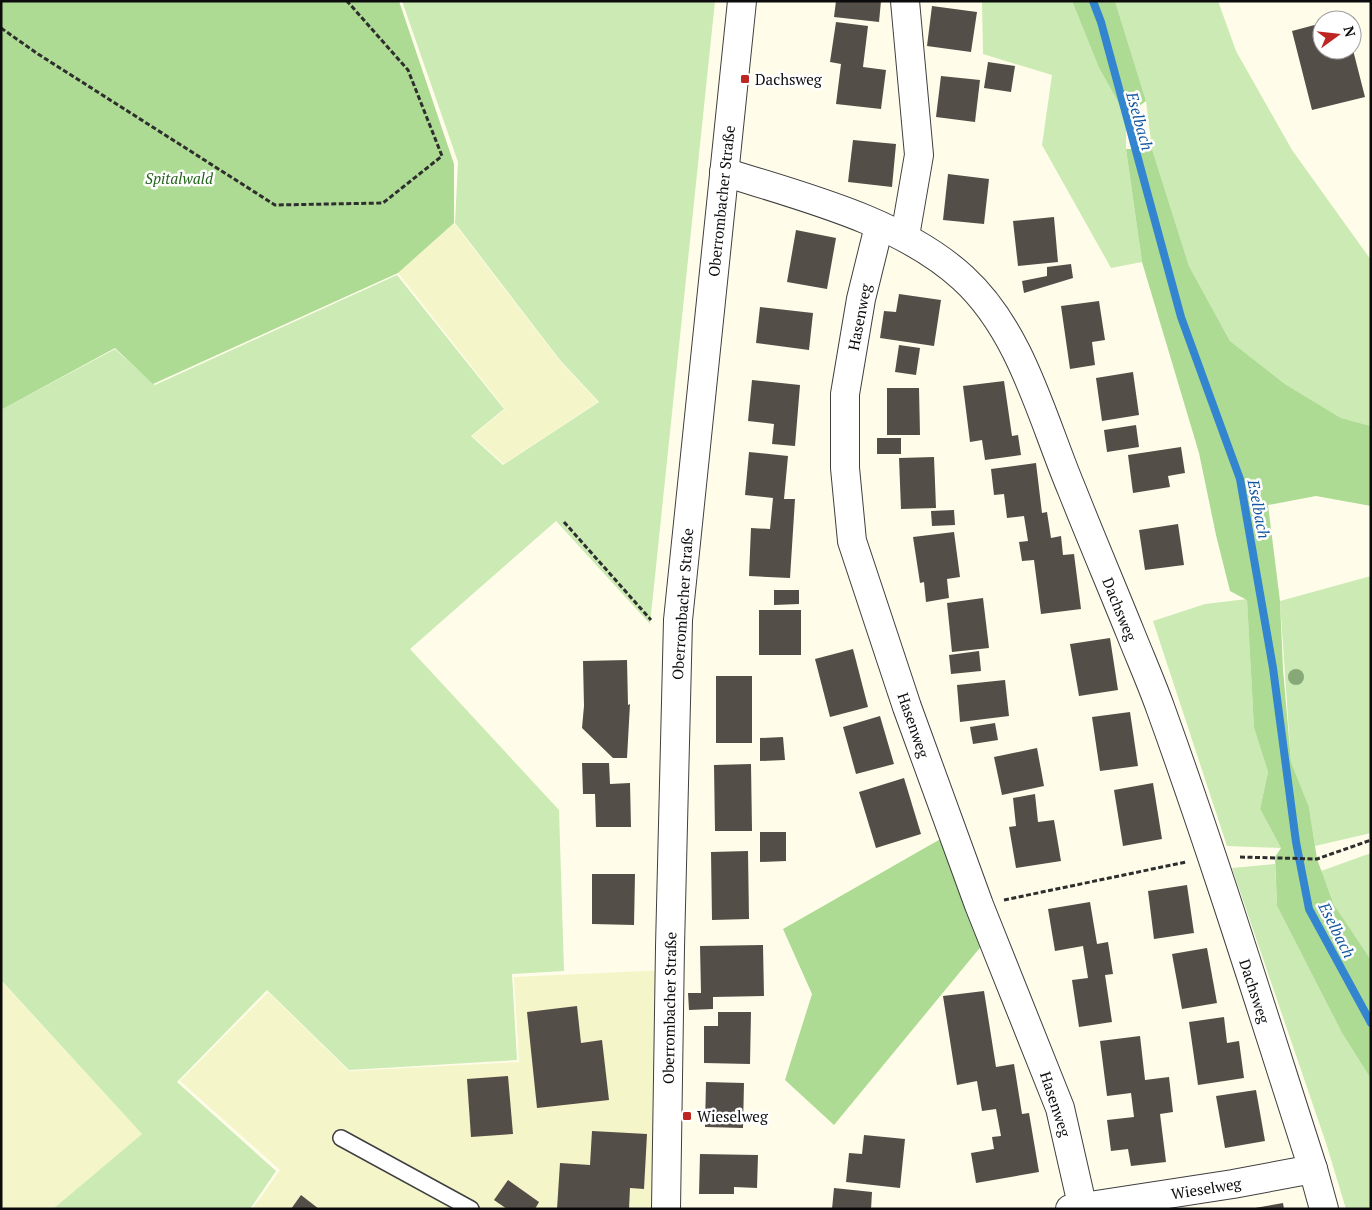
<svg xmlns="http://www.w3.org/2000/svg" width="1372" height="1210" font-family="'PT Serif',serif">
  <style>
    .farmland { fill: #f5f5ca }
    .green { fill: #cbeab4 }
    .forest { fill: #addb93 }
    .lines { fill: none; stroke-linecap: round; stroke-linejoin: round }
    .stream { stroke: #3385d0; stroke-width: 8 }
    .building { fill: #544e48 }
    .service-casing { stroke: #3f3f3f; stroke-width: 18 }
    .minor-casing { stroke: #3f3f3f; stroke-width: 30 }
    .tertiary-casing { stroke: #3f3f3f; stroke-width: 30 }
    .path { stroke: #2e2e2e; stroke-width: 3; stroke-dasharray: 5 2.5; stroke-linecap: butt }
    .service { stroke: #fff; stroke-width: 15 }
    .minor { stroke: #fff; stroke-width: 28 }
    .tertiary { stroke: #fff; stroke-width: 28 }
    .tree { fill: #87a978 }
    .poi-dot { fill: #be2621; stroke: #fff; stroke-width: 2 }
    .labels { text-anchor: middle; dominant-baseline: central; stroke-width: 5; stroke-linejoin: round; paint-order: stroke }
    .poi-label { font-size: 15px; fill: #0c0c0c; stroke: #fff; text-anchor: start }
    .park-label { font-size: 15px; font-style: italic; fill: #24641b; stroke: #fff }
    .street-label { font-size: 15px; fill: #0c0c0c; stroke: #fff }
    .water-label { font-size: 16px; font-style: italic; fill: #13579f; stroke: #fff }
  </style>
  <rect width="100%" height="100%" fill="#fffdea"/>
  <g class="farmland">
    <polygon points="454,223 560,361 598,402 504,464 472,436 505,409 398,273"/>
    <polygon points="665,970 660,1209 457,1209 453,1206 452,1209 252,1209 280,1170 180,1081 268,992 349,1071 519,1062 514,977"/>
    <polygon points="1,981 142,1134 53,1209 1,1209"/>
  </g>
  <g class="green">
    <polygon points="402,1 715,1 650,624 556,521 410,649 559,810 564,971 512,974 517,1060 349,1070 267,990 177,1082 276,1171 250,1209 53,1209 142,1134 1,980 1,410 115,349 155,385 397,275 504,409 471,436 503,465 599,402 560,360 455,223 458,162"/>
    <polygon points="982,1 1072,1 1099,68 1126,116 1126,149 1142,262 1111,268 1042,145 1052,75 983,54"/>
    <polygon points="1115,1 1218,1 1236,51 1292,150 1371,260 1371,426 1341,418 1285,384 1230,341 1189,266 1152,149 1146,101"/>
    <polygon points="1371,576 1371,833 1315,846 1309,807 1291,762 1280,601"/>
    <polygon points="1247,599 1254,728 1268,772 1260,809 1281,848 1227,846 1153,621 1205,604"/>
    <polygon points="1371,853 1371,960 1335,907 1321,871"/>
    <polygon points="1275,864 1277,906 1342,1033 1371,1079 1371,1209 1346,1209 1326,1143 1232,868"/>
  </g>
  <g class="forest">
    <polygon points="1,1 399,1 454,164 454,223 398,273 153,384 115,348 1,410"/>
    <polygon points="1072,1 1115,1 1146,101 1126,116 1099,68"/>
    <polygon points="1126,149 1152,149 1189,266 1230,341 1285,384 1341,418 1371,426 1371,506 1316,496 1268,505 1280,601 1283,669 1291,762 1309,807 1317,859 1334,905 1371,960 1371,1079 1342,1033 1277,906 1275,857 1281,848 1260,809 1268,772 1254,728 1247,600 1230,591 1216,535 1199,453 1142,262"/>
    <polygon points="944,837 983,944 834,1125 785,1080 812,994 783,929"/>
  </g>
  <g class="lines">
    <polyline class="stream" points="1093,1 1101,22 1181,317 1240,479 1273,668 1296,842 1309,909 1371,1023"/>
  </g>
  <g class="building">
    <polygon points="836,1 881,1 879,22 834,17"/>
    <polygon points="932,6 977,12 971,52 927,46"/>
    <polygon points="836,22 868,26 863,67 886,70 881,109 836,104 841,64 830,62"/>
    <polygon points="1322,23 1322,50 1353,50 1365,97 1312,110 1292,31"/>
    <polygon points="988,62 1015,66 1011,92 984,88"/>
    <polygon points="941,76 980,80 975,122 936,117"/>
    <polygon points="853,140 896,144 892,187 848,182"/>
    <polygon points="948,174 989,179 984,224 943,220"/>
    <polygon points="1054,217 1058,262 1018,266 1013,221"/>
    <polygon points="796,230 836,238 827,289 787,282"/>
    <polygon points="1071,264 1073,278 1024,293 1022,281 1047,276 1047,267"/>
    <polygon points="899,294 941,300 934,346 880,338 884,311 896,312"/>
    <polygon points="1099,301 1105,340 1092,342 1095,365 1070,369 1061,306"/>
    <polygon points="760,307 813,313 809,350 756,343"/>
    <polygon points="899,345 920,348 916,375 895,372"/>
    <polygon points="1133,372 1139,415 1102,421 1096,378"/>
    <polygon points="752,380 800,385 795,446 772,444 774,424 748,421"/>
    <polygon points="1004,381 1012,436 1018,435 1021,455 985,460 982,440 970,442 963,386"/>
    <polygon points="887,388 919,388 920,435 887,435"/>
    <polygon points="1136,425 1139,447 1107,452 1104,430"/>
    <rect x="877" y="438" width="24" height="16"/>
    <polygon points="1181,447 1185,473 1168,476 1170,487 1133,493 1128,455"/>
    <polygon points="749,452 788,456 784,499 795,499 790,578 749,576 751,528 770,529 773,498 745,495"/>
    <polygon points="934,457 936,508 901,509 899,458"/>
    <polygon points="1036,463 1042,513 1047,512 1051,538 1061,536 1063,555 1074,554 1081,609 1041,614 1034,560 1022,561 1019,542 1028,541 1024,516 1007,518 1004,494 994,495 991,469"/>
    <polygon points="954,510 955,525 932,526 931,511"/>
    <polygon points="1178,524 1184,565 1145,570 1139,530"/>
    <polygon points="954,532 960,577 947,579 949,598 926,602 924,582 920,583 913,537"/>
    <polygon points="774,590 799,590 799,604 774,605"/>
    <polygon points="983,598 989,648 952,652 947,603"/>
    <rect x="759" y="610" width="42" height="45"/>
    <polygon points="1110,638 1118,690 1079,696 1070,644"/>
    <polygon points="853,649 868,707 830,717 815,659"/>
    <polygon points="979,651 981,671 951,674 949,655"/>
    <polygon points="627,660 628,705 630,704 627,758 613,758 582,728 584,706 583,661"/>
    <rect x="716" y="676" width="36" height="67"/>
    <polygon points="1005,680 1009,716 960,722 957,685"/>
    <polygon points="1130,712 1138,766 1100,771 1092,717"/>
    <polygon points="880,716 894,764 856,774 843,727"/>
    <polygon points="995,723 998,740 973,744 970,727"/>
    <polygon points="783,737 785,760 760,761 760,738"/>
    <polygon points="1037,748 1044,786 1002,795 994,757"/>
    <polygon points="582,763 609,763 610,784 630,783 631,827 596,827 595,794 583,794"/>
    <polygon points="751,764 752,831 715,831 714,765"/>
    <polygon points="904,778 921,834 876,848 859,792"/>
    <polygon points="1153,783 1162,839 1123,846 1114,790"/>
    <polygon points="1035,794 1038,822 1054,820 1061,861 1016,868 1009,827 1016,826 1013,798"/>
    <polygon points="760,832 786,832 786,861 760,862"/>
    <polygon points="748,851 749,919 712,920 711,852"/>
    <polygon points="592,874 635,874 634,925 592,924"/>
    <polygon points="1187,885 1194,933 1154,939 1148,891"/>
    <polygon points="1090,902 1097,944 1108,942 1113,974 1105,975 1112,1022 1079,1027 1072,980 1088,978 1083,946 1055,951 1048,909"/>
    <polygon points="763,945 764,996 713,997 713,1009 689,1010 688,993 701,993 700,946"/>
    <polygon points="1207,948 1217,1003 1182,1009 1172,954"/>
    <polygon points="984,991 996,1067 1014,1064 1022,1114 1029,1113 1039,1172 976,1183 971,1153 994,1149 992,1137 1001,1136 996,1109 982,1111 977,1081 957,1085 943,996"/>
    <polygon points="577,1006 581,1043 602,1040 609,1100 537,1108 527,1012"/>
    <polygon points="718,1012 751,1012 750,1064 704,1063 704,1026 718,1026"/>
    <polygon points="1224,1017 1227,1043 1239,1041 1244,1078 1198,1085 1189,1022"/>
    <polygon points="1140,1036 1145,1080 1169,1077 1173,1112 1160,1114 1166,1162 1131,1166 1128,1149 1111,1151 1107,1120 1134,1117 1131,1093 1107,1096 1100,1041"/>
    <polygon points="508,1076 513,1134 471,1137 467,1079"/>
    <polygon points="706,1082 744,1083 743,1128 705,1127"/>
    <polygon points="1256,1090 1265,1141 1225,1148 1216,1096"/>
    <polygon points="592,1131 647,1134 644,1189 630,1188 629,1209 557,1209 560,1163 590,1165"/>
    <polygon points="864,1135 905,1139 900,1188 846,1182 849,1153 862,1154"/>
    <polygon points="700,1154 758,1155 757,1188 734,1187 734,1194 699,1194"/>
    <polygon points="508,1180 539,1202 535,1209 507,1209 494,1200"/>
    <polygon points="834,1188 872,1192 871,1209 832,1209"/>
    <polygon points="301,1195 319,1209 291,1209"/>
    <polygon points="1283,1203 1284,1209 1255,1209 1255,1208"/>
  </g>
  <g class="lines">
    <g class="service-casing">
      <polyline id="service" points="341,1138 471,1209"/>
    </g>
    <g class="minor-casing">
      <g id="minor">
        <polyline points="905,1 919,155 905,236"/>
        <path d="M724 172C803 197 901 221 963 278 1022 332 1042 419 1072 490 1091 538 1111 585 1130 632 1140 657 1151 682 1160 707 1215 859 1263 1014 1313 1169L1324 1209"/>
        <polyline points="879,226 861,299 845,394 845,468 852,541 907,707 979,905 1060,1108 1083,1209"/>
        <polyline points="1070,1209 1233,1184 1313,1169"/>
      </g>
    </g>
    <g class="tertiary-casing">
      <polyline id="tertiary" points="666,1209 670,947 678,620 742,1"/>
    </g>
    <g class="path">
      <polyline points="1,28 38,54 275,205 383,203 442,156 408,70 347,1"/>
      <polyline points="564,522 651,620"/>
      <polyline points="1240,857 1317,859 1371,840"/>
      <polyline points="1004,900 1186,862"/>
    </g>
    <use href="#service" class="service"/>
    <use href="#minor" class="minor"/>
    <use href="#tertiary" class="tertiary"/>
  </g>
  <circle class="tree" cx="1296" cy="677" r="8"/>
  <g class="poi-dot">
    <rect x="740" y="74" width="10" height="10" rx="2.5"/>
    <rect x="682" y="1111" width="10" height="10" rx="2.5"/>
  </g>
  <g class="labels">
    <g class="poi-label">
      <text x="755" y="79">Dachsweg</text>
      <text x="697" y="1116">Wieselweg</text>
    </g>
    <g class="park-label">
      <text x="179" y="178">Spitalwald</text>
    </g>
    <g class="street-label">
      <text transform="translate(721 201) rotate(-84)">Oberrombacher Straße</text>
      <text transform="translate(859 317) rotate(-79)">Hasenweg</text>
      <text transform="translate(682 604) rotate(-86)">Oberrombacher Straße</text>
      <text transform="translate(1120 609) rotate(68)">Dachsweg</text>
      <text transform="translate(914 725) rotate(71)">Hasenweg</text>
      <text transform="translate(1255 991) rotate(72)">Dachsweg</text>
      <text transform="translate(669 1008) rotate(-89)">Oberrombacher Straße</text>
      <text transform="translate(1056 1104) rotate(72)">Hasenweg</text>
      <text transform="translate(1206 1188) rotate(-9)">Wieselweg</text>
    </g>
    <g class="water-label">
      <text transform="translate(1140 121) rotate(74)">Eselbach</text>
      <text transform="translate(1259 509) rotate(79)">Eselbach</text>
      <text transform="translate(1337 930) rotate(63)">Eselbach</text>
    </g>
  </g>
  <rect width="1372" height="1210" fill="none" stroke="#0c0c0c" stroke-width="5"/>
  <g transform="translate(1337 35) rotate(75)"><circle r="24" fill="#ffffff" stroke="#9e9e9e"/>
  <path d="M0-4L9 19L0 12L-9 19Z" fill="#be2621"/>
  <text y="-8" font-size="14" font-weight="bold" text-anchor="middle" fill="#0c0c0c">N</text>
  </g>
</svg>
